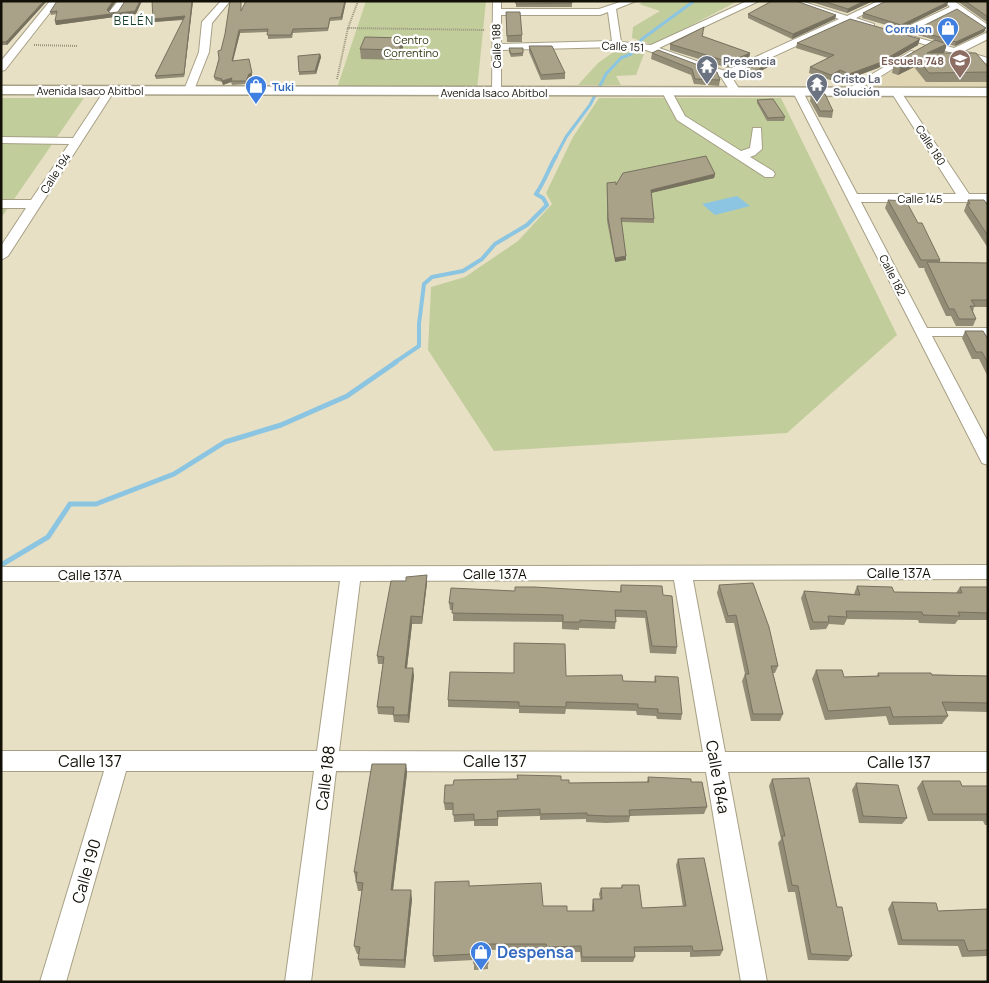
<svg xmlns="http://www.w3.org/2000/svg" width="989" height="983" font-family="Manrope,sans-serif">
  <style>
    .built { fill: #dfd5b2 }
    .green { fill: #c2cd9c }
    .water { fill: #8cc5e1 }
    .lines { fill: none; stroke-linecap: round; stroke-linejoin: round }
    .stream-far2 { stroke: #8cc5e1; stroke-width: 3 }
    .stream-far1 { stroke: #8cc5e1; stroke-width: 4 }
    .stream { stroke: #8cc5e1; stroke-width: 5 }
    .minor-casing { stroke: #a7a086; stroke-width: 2 }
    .major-casing { stroke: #a7a086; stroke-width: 3 }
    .path { stroke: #99947f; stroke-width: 2; stroke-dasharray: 1 1; stroke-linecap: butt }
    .minor { fill: #fff; fill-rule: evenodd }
    .major { fill: #fff; fill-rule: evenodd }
    .wall { fill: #928b75 }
    .shaded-wall { fill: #77715f }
    .building { fill: #aaa288; stroke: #77715f }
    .labels { text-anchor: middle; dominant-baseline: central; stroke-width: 4.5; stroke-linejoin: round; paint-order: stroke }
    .far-shop-label { font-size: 11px; font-weight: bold; fill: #366cbe; stroke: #fff; text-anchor: end }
    .far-park-label { font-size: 11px; fill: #2d340c; stroke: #fff }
    .far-street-label { font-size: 11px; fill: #121006; stroke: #fff }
    .far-worship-label { font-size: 11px; font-weight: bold; fill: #5b616d; stroke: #fff; text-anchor: start }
    .far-education-label { font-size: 11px; font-weight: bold; fill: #785e54; stroke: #fff; text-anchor: end }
    .far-neighbourhood-label { font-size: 12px; letter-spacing: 1px; fill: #153f2b; stroke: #fff }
    .street-label { font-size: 14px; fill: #121006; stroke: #fff }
    .near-street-label { font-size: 16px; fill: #121006; stroke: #fff }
    .near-shop-label { font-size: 16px; font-weight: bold; fill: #366cbe; stroke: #fff; text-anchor: start }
  </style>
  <rect width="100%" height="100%" fill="#e7e0c4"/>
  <polygon class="built" points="932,49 988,67 988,87 883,88 870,83"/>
  <g class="green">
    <polygon points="366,1 486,1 477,90 337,88"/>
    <polygon points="646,1 738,1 653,45 632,38 633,27 660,11 639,4"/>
    <polygon points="615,51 644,54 636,75 616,76 621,85 578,85 598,63"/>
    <polygon points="1,98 84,98 1,218"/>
    <polygon points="599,98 781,98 897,335 787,433 494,451 428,350 431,287 465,277 518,241 552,204 546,193 573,137"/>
  </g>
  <polygon class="water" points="737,196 750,206 715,215 702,204"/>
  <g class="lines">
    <polyline class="stream-far2" points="555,158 566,137 590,105 606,74 621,58 631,54 642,39 694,1"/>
    <path class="stream-far1" d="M394 363 419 346V324L424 284 432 277 463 271 482 259 495 244 527 225 547 205 543 198 536 194C545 181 548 170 556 156"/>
    <polyline class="stream" points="1,565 48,537 70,504 96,504 174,474 225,442 281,425 347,396 396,362"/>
    <g class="minor-casing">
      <g id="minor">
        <polygon points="50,1 59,1 5,70 1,71 1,61"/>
        <polygon points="118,1 127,1 117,14 111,14 109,12"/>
        <polygon points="221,1 230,1 212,23 209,52 194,90 189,93 185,92 184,90 199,52 202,22"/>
        <path d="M493 1H501V9H599L623 1H636L616 9 621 42 651 45 747 1H759L659 48 725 71 839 19 787 1H801L847 16 878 1H890L856 18 874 24V28L848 22 731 76 741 92 736 95 732 94 721 77 646 50 617 47 501 50V92L500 94H492ZM608 12 612 41 501 44V15H600Z"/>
        <polygon points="944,1 954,1 988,25 988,32 956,11 908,35 954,48 988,32 988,39 964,51 988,58 988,64 891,34 950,7"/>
        <polygon points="911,51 919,53 851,94 847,95 842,92"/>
        <polygon points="110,87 115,90 8,256 1,260 1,246 26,208 1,208 1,200 31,200 69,144 1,143 1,137 73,138 106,88"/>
        <polygon points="667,89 672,92 685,116 741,151 750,148 753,128 761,128 762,149 755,155 750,157 773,171 775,174 773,177 765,177 677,120 662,92"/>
        <polygon points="798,89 803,92 857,194 956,194 891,92 896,89 901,92 969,194 988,194 988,202 861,202 927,328 988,328 988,336 932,336 988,442 988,465 982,463 980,459 793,92"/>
        <path d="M988 565V579L693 580 725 752H988V772H728L767 982H741L706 772 336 771 311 982H285L314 771H126L66 982H40L104 771H1V751H317L340 581H1V567ZM674 580 703 752 339 751 360 581Z"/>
      </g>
    </g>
    <g class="major-casing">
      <polygon id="major" points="1,86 988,88 988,96 1,94"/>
    </g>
    <g class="path">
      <polyline points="358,1 348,28 485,30"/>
      <polyline points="34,45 78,46"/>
      <polyline points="337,79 348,28"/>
    </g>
    <use href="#minor" class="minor"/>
    <use href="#major" class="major"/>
  </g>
  <g class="wall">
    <polygon points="1,1 47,1 7,45 1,45"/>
    <polygon points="57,1 116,1 109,12 110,13 136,14 56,25 55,21 57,14 51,15 50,12"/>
    <polygon points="152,1 193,1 184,77 156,79 155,76 184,20 154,22"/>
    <polygon points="246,1 346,1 342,20 330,21 328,31 293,33 292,38 268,39 268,32 240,33 233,61 252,77 249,77 247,84 232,85 231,82 223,85 222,82 215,80 214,77 221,50"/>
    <rect x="516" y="1" width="56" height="6"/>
    <polygon points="808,1 873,1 847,13"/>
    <polygon points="957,1 988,1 988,23"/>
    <polygon points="947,6 900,29 862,18 863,13"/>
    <polygon points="748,14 836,15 835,19 792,39 748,18"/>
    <polygon points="506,18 522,35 522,42 507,42"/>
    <polygon points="915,30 984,32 955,46 947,44 944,53 942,53 988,67 988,82 926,82 914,67 898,75 892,73 894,63 935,40 914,34"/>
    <polygon points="704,33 702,36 750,53 749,58 728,68 670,50 670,44"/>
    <polygon points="797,43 918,45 878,68 848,79 839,75 830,80 809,73 810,67 828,58 796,48"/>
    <polygon points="529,46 565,73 565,79 541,80 529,52"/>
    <polygon points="403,47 400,60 361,59 360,49"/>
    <polygon points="509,48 523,48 523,56 511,57 509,52"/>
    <polygon points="652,53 720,80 719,86 694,84 691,75 651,59"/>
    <polygon points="320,54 321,57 316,74 299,75 299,72"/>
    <polygon points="771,63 770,66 751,76 742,73 743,70"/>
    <polygon points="811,94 833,111 832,118 819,117 810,101"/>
    <polygon points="757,100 785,117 784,121 767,121 757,103"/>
    <polygon points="715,174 714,178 651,193 654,219 654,223 621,222 626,256 626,260 615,262 607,221 607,186"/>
    <polygon points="888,200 918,223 940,260 940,262 988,263 988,307 974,307 973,312 976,319 973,326 956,326 951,316 946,316 924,269 925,268 919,268 885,208"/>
    <polygon points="968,200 988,206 988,248 964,211"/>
    <polygon points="965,331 988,339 988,377 979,359 972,359 962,338"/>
    <polygon points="427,575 427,583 422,624 412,624 407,668 414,675 409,723 394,722 393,715 378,714 377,707 383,664 378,664 377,656 406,581"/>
    <polygon points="621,585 663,595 677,647 676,654 650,653 645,618 616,617 615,629 579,628 579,630 562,629 562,622 453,621 453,610 450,610 449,603 515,591 620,592"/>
    <polygon points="719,585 778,666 775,673 773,673 783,714 780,721 751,721 742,681 745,674 734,623 726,623 717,593"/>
    <polygon points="857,586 894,592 956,593 960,587 988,587 988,620 958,620 955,624 919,623 918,620 847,619 844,625 829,624 826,629 810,630 801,598 804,591 854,594"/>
    <polygon points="816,670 844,677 877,676 878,673 988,676 988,712 946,711 948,716 942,724 889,725 886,716 825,720 812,679"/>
    <polygon points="566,676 623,681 654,682 655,676 682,714 681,720 657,719 656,716 637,715 636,711 566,709 565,714 519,713 519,709 448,707 448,700"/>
    <polygon points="406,764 407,773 393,890 412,899 405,968 360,966 358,959 359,954 357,954 354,946 362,891 358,891 354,872"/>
    <polygon points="648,777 691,782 707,807 704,814 630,816 629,822 606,823 586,822 586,819 540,820 540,816 498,817 498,826 474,826 474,821 454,822 453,810 445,810 444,803 561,780 569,783 647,782"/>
    <polygon points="772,779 837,907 852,956 848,961 808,960 795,892 788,892 778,843 781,839 769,786"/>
    <polygon points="922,781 962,786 988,786 988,825 985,825 983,821 928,821 917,788"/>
    <polygon points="856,783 907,818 902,824 859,823 852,790"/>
    <polygon points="678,859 723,950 720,956 690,957 690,952 635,952 635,957 633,962 581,962 580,952 546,953 546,949 487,950 488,969 474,970 474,960 434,962 433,956 469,886 543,906 567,911 592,911 592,906 593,899 600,899 599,894 601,888 621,888 622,885 642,908 683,907 676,865"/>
    <polygon points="892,902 938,911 988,909 988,956 962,957 958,946 898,945 888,909"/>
  </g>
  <g class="shaded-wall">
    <polygon points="44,1 47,1 7,45 6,42"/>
    <polygon points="113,1 116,1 108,13 107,10"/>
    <polygon points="140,1 142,1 136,14 56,25 55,21 135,11"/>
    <polygon points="192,1 193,1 184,77 184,74"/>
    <polygon points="345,1 346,1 342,20 341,17"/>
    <polygon points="864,1 873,1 847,13 848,9"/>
    <polygon points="948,2 947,6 900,29 901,25"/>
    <polygon points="836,15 835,19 792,39 793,34"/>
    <polygon points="185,16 186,19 154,22 153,19"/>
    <polygon points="986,28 984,32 955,46 956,42"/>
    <polygon points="239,30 240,33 232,64 232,61"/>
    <polygon points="403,38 403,47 400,60 399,50"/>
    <polygon points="920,39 918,45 878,68 848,79 849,74"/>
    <polygon points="947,44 944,53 924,63 927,53"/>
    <polygon points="750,53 749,58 728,68 729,62"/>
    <polygon points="320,54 321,57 316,74 315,71"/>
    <polygon points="917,58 914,67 898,75 901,66"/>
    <polygon points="771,63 770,66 751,76 751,73"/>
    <polygon points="840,70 839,75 830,80 831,75"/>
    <polygon points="252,73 252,77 249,77 247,84 246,81 249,74"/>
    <polygon points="232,78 231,82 223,85 222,81"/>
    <polygon points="715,174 714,178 651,193 651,190"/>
    <polygon points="626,256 626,260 615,262 615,258"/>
    <polygon points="427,575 427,583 422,624 422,617"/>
    <polygon points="411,616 412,624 406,675 405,668"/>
    <polygon points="413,668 414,675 409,723 408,715"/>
    <polygon points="406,764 407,773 392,898 391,890"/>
    <polygon points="411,890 412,899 405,968 404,960"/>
  </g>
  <g class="building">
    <polygon points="1,1 44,1 6,42 1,42"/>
    <polygon points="57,1 113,1 107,10 110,13 118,12 125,1 140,1 135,11 55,21 57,11 50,12"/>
    <polygon points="152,1 192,1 184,74 155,76 185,16 153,19"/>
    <polygon points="230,1 241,1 241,11 246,1 345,1 341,17 330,18 328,28 293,29 291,35 267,35 268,29 239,30 232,61 249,59 252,73 249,74 246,81 231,81 232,78 222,81 222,79 214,77 219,59 218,51 221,50 225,34"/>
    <polygon points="516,1 572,1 572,3 516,4"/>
    <polygon points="772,1 796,1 836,15 793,34 748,14"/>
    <polygon points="823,1 864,1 848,9"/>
    <polygon points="886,1 948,1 948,2 901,25 863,13"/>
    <polygon points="965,1 988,1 988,17"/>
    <polygon points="957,9 986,28 956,42 915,30"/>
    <polygon points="506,12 520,12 522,35 507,36"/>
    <polygon points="850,19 920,39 879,63 849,74 840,70 831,75 810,67 834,55 797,43"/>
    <polygon points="704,27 702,36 750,53 729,62 670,44"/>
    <polygon points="365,37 403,38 399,50 360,49"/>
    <polygon points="935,40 947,44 927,53 976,53 988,67 988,72 929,73 917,58 901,66 894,63"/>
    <polygon points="529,46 552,46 565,73 541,75"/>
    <polygon points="509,48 523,48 523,53 511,54"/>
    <polygon points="658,50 717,72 720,80 695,79 692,69 652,53"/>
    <polygon points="320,54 315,71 299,72 298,56"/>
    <polygon points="764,60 771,63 751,73 743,70"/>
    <polygon points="811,94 825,94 833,111 820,111"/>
    <polygon points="773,99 785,117 768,118 757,100"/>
    <polygon points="706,156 715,174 651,190 654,219 621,218 626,256 615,258 608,218 607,183 616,182 616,185 623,173"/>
    <polygon points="888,200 906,201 918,223 922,223 940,260 921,260"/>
    <polygon points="968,200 984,200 988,206 988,236 967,204 970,204"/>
    <polygon points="927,262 988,263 988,300 971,300 975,306 970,306 976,319 959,319 954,309 949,309"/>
    <polygon points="965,331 983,331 988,339 988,363 982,352 976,352"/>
    <polygon points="427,575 422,617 411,616 405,668 413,668 408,715 393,715 394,707 377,707 384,657 377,656 391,581 406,581 406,577"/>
    <polygon points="753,583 769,627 778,666 771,666 783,714 753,714 745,674 749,674 736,615 728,616 719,585"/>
    <polygon points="621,585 662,586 663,595 672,596 677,647 652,646 646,611 615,610 616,622 580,620 580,622 563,622 563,615 452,613 453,603 449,603 451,588 515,591 515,587 534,587 621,592"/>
    <polygon points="857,586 892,587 894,592 962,593 960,587 988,587 988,613 958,612 960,616 923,615 922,612 846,611 847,617 828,616 829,622 813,622 804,591 860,595"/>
    <polygon points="514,643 565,644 566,676 622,675 623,681 656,682 655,676 678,677 682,714 658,713 658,709 638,708 638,704 566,702 566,707 519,706 519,702 448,700 450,672 514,673"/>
    <polygon points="816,670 842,670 844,677 879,676 878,673 931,673 932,675 988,676 988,703 942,702 948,716 893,717 890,707 828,711"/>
    <polygon points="372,764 406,764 391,890 411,890 404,960 358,959 360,947 354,946 363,883 356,882 357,872 354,872"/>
    <polygon points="517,775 561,776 561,780 569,780 569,783 649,782 648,777 691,779 691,782 702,782 707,807 629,810 630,816 607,816 587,815 587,813 540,814 540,809 497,811 498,819 474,820 474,814 453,815 453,803 444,803 445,785 453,785 454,780 518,779"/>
    <polygon points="809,778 837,907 842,907 852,956 811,954 798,886 792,885 782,836 785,836 772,779"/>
    <polygon points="922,781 960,781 962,786 988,786 988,814 933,814"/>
    <polygon points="856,783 898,785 907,818 863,816"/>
    <polygon points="704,858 723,950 693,951 692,946 634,947 635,957 582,957 581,946 547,947 546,944 487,944 488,964 474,964 473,954 433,956 435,882 469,881 469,886 541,883 543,906 567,906 567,911 594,911 593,899 602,899 601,888 622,888 622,885 639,885 642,908 686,906 678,859"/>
    <polygon points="892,902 936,903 938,911 988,909 988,950 968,951 964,940 902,940"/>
  </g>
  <defs>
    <g id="shop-pin" transform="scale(1.125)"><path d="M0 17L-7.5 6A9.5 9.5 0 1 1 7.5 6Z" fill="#3f7fe0" stroke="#fff"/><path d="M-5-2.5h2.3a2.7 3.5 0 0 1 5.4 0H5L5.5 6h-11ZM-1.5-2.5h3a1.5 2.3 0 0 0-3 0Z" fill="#fff"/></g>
    <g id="school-pin" transform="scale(1.125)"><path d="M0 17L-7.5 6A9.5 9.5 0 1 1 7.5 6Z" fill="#8d6e63" stroke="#fff"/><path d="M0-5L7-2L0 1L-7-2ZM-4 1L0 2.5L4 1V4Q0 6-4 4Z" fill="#fff"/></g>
    <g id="temple-pin" transform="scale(1.125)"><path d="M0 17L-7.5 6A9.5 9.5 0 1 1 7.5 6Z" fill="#6b7280" stroke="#fff"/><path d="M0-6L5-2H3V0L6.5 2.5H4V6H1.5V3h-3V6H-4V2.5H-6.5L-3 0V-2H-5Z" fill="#fff"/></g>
  </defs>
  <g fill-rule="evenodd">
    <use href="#shop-pin" x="948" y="28"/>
    <use href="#school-pin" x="960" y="60"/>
    <use href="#temple-pin" x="707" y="66"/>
    <use href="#temple-pin" x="817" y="84"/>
    <use href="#shop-pin" x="256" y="86"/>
    <use href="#shop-pin" x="481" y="952"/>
  </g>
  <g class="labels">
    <g class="far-shop-label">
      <text x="932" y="28">Corralon</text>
      <text x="272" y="86" text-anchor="start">Tuki</text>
    </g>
    <g class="far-park-label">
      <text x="411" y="39">Centro<tspan x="411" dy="13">Correntino</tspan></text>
    </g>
    <g class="far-street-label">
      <text transform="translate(496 46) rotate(-91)">Calle 188</text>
      <text transform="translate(623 46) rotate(3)">Calle 151</text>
      <text x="90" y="90">Avenida Isaco Abitbol</text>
      <text x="494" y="92">Avenida Isaco Abitbol</text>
      <text transform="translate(931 145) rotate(57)">Calle 180</text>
      <text transform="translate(55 173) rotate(-57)">Calle 194</text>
      <text x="920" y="198">Calle 145</text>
      <text transform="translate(893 275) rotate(63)">Calle 182</text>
    </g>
    <g class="far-worship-label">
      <text x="723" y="60">Presencia<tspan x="723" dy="13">de Dios</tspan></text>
      <text x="833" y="78">Cristo La<tspan x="833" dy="13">Solución</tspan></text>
    </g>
    <g class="far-education-label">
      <text x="944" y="60">Escuela 748</text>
    </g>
    <g class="far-neighbourhood-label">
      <text x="134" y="20">BELÉN</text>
    </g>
    <g class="street-label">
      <text x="899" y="572">Calle 137A</text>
      <text x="495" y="573">Calle 137A</text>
      <text x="90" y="574">Calle 137A</text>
    </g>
    <g class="near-street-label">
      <text x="90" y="761">Calle 137</text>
      <text x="495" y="761">Calle 137</text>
      <text x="899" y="762">Calle 137</text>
      <text transform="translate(718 777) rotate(80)">Calle 184a</text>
      <text transform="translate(325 778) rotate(-83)">Calle 188</text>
      <text transform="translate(86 871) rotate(-74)">Calle 190</text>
    </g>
    <g class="near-shop-label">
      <text x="497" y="952">Despensa</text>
    </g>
  </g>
  <rect width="989" height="983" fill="none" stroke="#121006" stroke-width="5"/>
</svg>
